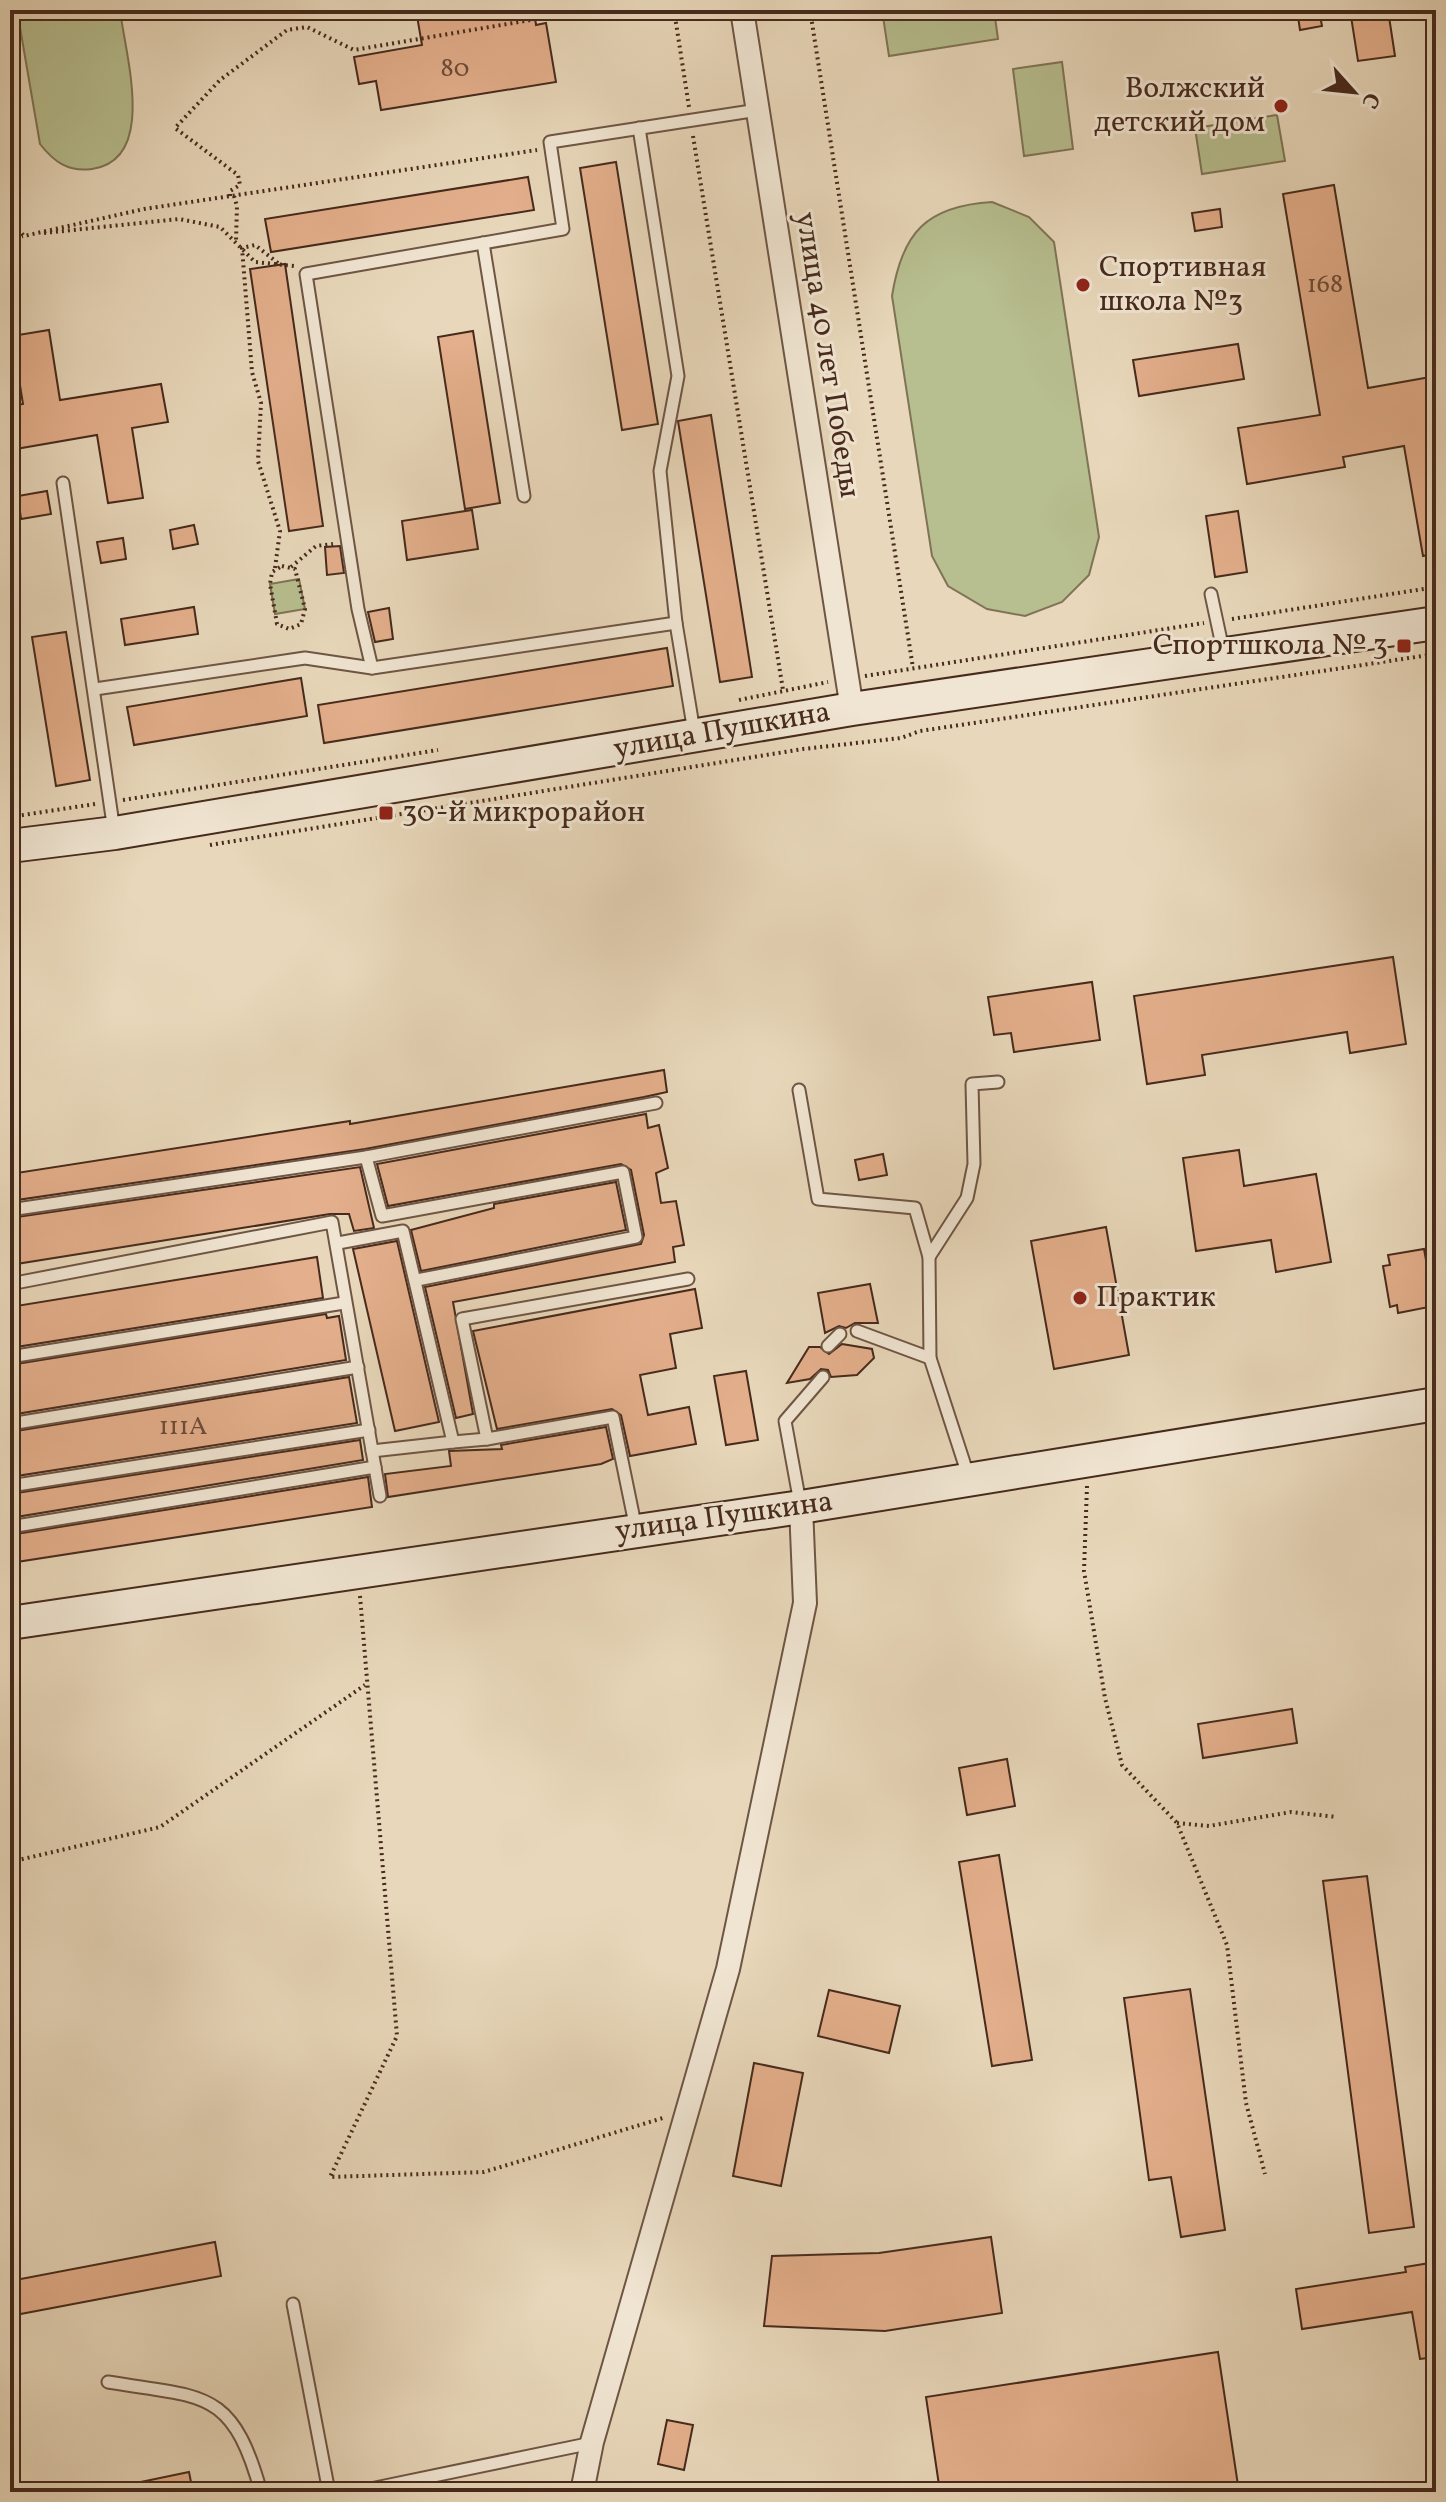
<svg xmlns="http://www.w3.org/2000/svg" width="1446" height="2502" font-family="Vollkorn,serif">
  <style>
    .green { fill: #b7be8f; stroke: #7f7456; stroke-width: 2 }
    .building { fill: #e4af8c; stroke: #472a1c; stroke-width: 2 }
    .lines { fill: none; stroke-linecap: round; stroke-linejoin: round }
    .lane-casing { stroke: #6f5544; stroke-width: 15 }
    .street-casing { stroke: #6f5544; stroke-width: 26 }
    .secondary-casing { stroke: #472a1c; stroke-width: 36 }
    .path { stroke: #472a1c; stroke-width: 4; stroke-dasharray: 2 4; stroke-linecap: butt }
    .lane { stroke: #f0e5d2; stroke-width: 11 }
    .street { stroke: #f0e5d2; stroke-width: 22 }
    .secondary { stroke: #f0e5d2; stroke-width: 32 }
    .poi-dot { fill: #8f2418; stroke: #f0e5d2; stroke-width: 3 }
    .labels { text-anchor: middle; dominant-baseline: central; stroke-width: 6; stroke-linejoin: round; paint-order: stroke }
    .number-label { font-size: 26px; fill: #6e4b38 }
    .poi-label { font-size: 30px; fill: #472a1c; stroke: #f0e5d2; text-anchor: start }
    .street-label { font-size: 30px; fill: #472a1c; stroke: #f0e5d2 }
  </style>
  <rect width="100%" height="100%" fill="#e8d7ba"/>
  <filter id="stains"><feTurbulence type="fractalNoise" baseFrequency=".0025" numOctaves="4"/><feColorMatrix values="0 0 0 0 .2 0 0 0 0 .09 0 0 0 0 .02 0 0 0 .5 -.17"/></filter>
  <radialGradient id="worn" r=".72"><stop offset=".6" stop-color="#630" stop-opacity="0"/><stop offset="1" stop-color="#630" stop-opacity=".3"/></radialGradient>
  <g class="green">
    <path d="M17 10H120C125 54 158 160 92 169 68 172 54 162 40 144Z"/>
    <polygon points="882,10 994,10 998,39 889,56"/>
    <polygon points="1062,62 1073,149 1024,156 1013,69"/>
    <polygon points="1277,115 1285,161 1202,174 1195,128"/>
    <path d="M992 202 1029 217 1054 242 1099 537 1089 575 1062 602 1025 616 987 609 948 586 932 556 892 296C902 232 927 206 992 202Z"/>
    <polygon points="299,579 305,609 275,614 270,584"/>
  </g>
  <g class="building">
    <polygon points="416,10 534,10 536,25 546,23 556,82 381,110 376,81 359,84 354,57 422,45"/>
    <polygon points="1297,10 1319,10 1322,26 1300,30"/>
    <polygon points="1350,10 1388,10 1395,56 1358,61"/>
    <polygon points="616,162 658,424 622,430 580,168"/>
    <polygon points="528,177 534,210 271,252 265,219"/>
    <polygon points="1334,185 1368,388 1436,376 1436,419 1432,420 1436,443 1436,553 1423,556 1404,446 1343,457 1345,467 1247,484 1238,428 1320,415 1283,194"/>
    <polygon points="1220,209 1222,227 1195,231 1192,213"/>
    <polygon points="285,264 323,526 289,531 250,269"/>
    <polygon points="49,330 60,400 161,384 168,422 132,428 143,498 108,503 97,435 10,450 10,406 23,404 12,336"/>
    <polygon points="473,331 500,503 465,509 438,337"/>
    <polygon points="1238,344 1244,379 1139,396 1133,360"/>
    <polygon points="711,415 752,677 720,682 678,421"/>
    <polygon points="47,491 51,514 21,519 18,496"/>
    <polygon points="472,510 478,549 407,560 402,521"/>
    <polygon points="1238,511 1247,572 1215,577 1206,516"/>
    <polygon points="194,525 198,544 173,549 170,530"/>
    <polygon points="123,538 126,559 101,563 97,542"/>
    <polygon points="340,546 344,573 327,575 325,547"/>
    <polygon points="194,607 198,634 125,645 121,619"/>
    <polygon points="389,608 393,639 375,642 368,612"/>
    <polygon points="66,632 90,780 56,786 32,637"/>
    <polygon points="667,648 673,686 324,743 318,705"/>
    <polygon points="301,678 307,716 134,745 127,707"/>
    <polygon points="1393,957 1406,1044 1350,1053 1347,1032 1202,1055 1205,1075 1147,1084 1134,996"/>
    <polygon points="1092,982 1100,1040 1014,1052 1011,1033 994,1035 988,997"/>
    <polygon points="664,1070 667,1092 644,1097 365,1149 10,1201 10,1174 350,1121 350,1124"/>
    <polygon points="646,1114 648,1128 659,1125 668,1168 656,1173 661,1203 676,1201 684,1245 673,1247 675,1262 453,1302 473,1414 456,1418 425,1287 641,1244 644,1235 631,1170 621,1164 388,1206 377,1164"/>
    <polygon points="1239,1150 1244,1186 1316,1174 1331,1262 1276,1272 1271,1240 1196,1251 1183,1158"/>
    <polygon points="883,1154 887,1175 859,1180 855,1160"/>
    <polygon points="360,1167 374,1228 354,1231 349,1214 330,1214 10,1265 10,1218"/>
    <polygon points="616,1182 626,1230 421,1271 411,1230 494,1208 494,1204"/>
    <polygon points="1106,1227 1129,1355 1054,1369 1031,1241"/>
    <polygon points="397,1241 439,1422 395,1431 353,1249"/>
    <polygon points="1424,1249 1426,1260 1430,1259 1436,1291 1434,1306 1398,1313 1397,1305 1390,1307 1383,1266 1390,1265 1388,1255"/>
    <polygon points="317,1257 323,1298 10,1348 10,1307"/>
    <polygon points="870,1284 878,1323 855,1323 846,1328 839,1326 825,1333 818,1293"/>
    <polygon points="695,1289 702,1328 670,1334 676,1368 640,1375 648,1415 689,1407 696,1444 630,1456 621,1415 612,1409 497,1429 473,1331"/>
    <polygon points="326,1314 327,1318 339,1316 346,1360 10,1415 10,1365"/>
    <polygon points="842,1344 872,1349 874,1358 857,1375 831,1377 828,1370 821,1369 810,1379 787,1383 809,1347 820,1347 829,1354"/>
    <polygon points="746,1371 758,1440 726,1445 714,1376"/>
    <polygon points="349,1377 357,1423 10,1477 10,1432"/>
    <polygon points="606,1427 613,1459 601,1464 388,1497 385,1474 451,1466 449,1451 502,1449 501,1445"/>
    <polygon points="360,1440 363,1460 10,1518 10,1494"/>
    <polygon points="368,1477 372,1507 10,1563 10,1535"/>
    <polygon points="1292,1709 1297,1743 1203,1758 1198,1724"/>
    <polygon points="1007,1759 1015,1806 967,1815 959,1768"/>
    <polygon points="999,1855 1032,2060 992,2066 959,1862"/>
    <polygon points="1367,1876 1414,2227 1369,2233 1323,1881"/>
    <polygon points="1190,1989 1225,2230 1181,2237 1171,2177 1149,2180 1124,1998"/>
    <polygon points="829,1990 900,2006 889,2053 818,2036"/>
    <polygon points="754,2063 803,2073 781,2186 733,2176"/>
    <polygon points="991,2237 1002,2313 885,2331 764,2326 772,2256 879,2253"/>
    <polygon points="215,2242 221,2276 10,2316 10,2281"/>
    <polygon points="1436,2262 1436,2357 1420,2359 1412,2312 1302,2329 1296,2289 1406,2272 1405,2267"/>
    <polygon points="1218,2352 1239,2492 940,2492 926,2397"/>
    <polygon points="667,2420 693,2425 684,2470 658,2464"/>
    <polygon points="189,2472 193,2492 127,2492 126,2485"/>
  </g>
  <g class="lines">
    <g class="lane-casing">
      <g id="lane">
        <polyline points="639,128 678,376 660,471 676,623 694,732"/>
        <polyline points="483,243 524,496"/>
        <polyline points="63,483 114,831"/>
        <polyline points="1211,594 1223,650"/>
        <polyline points="676,623 372,668 358,609 306,274 563,229 550,142 758,110"/>
        <polyline points="95,689 305,658 372,668"/>
        <polyline points="799,1090 818,1199 915,1208 929,1257 930,1358 969,1478"/>
        <polyline points="366,1157 382,1216 623,1172 636,1237 417,1280"/>
        <polyline points="10,1210 366,1157 656,1103"/>
        <polyline points="338,1243 403,1231 453,1442 372,1451"/>
        <polyline points="929,1257 967,1198 974,1164 972,1084 998,1082"/>
        <polyline points="10,1284 332,1222 380,1496"/>
        <polyline points="857,1331 930,1358"/>
        <polyline points="828,1346 840,1334"/>
        <polyline points="10,1357 344,1303"/>
        <polyline points="10,1424 358,1367"/>
        <polyline points="453,1442 487,1439"/>
        <polyline points="10,1486 369,1430"/>
        <polyline points="800,1503 785,1421 823,1377"/>
        <polyline points="10,1527 375,1467"/>
        <polyline points="636,1529 613,1417 487,1439 462,1319 688,1279"/>
        <polyline points="293,2304 329,2492"/>
        <path d="M108 2382C203 2398 232 2387 261 2492"/>
        <polyline points="356,2492 592,2443"/>
      </g>
    </g>
    <g class="street-casing">
      <g id="street">
        <polyline points="742,10 852,709"/>
        <polyline points="582,2492 592,2442 728,1969 805,1603 801,1507"/>
      </g>
    </g>
    <g class="secondary-casing">
      <g id="secondary">
        <polyline points="10,846 115,833 852,709 1436,623"/>
        <polyline points="10,1623 801,1507 1436,1404"/>
      </g>
    </g>
    <g class="path">
      <polyline points="674,10 689,107"/>
      <polyline points="810,10 913,668"/>
      <polyline points="693,136 783,690"/>
      <polyline points="230,196 230,191 240,185 238,175 175,128 220,80 287,30 307,27 354,50 566,14 566,10"/>
      <polyline points="234,196 237,206 236,241"/>
      <polyline points="10,220 24,236 144,209 537,150"/>
      <polyline points="44,233 179,219 220,227 255,262 294,266"/>
      <polyline points="10,238 23,236"/>
      <polygon points="282,566 295,569 305,609 301,624 289,629 277,624 270,584 272,572"/>
      <polyline points="291,567 316,546 333,544"/>
      <polyline points="275,568 280,531 258,461 261,403 252,372 242,248 255,245 278,263"/>
      <polyline points="1232,619 1436,587"/>
      <polyline points="865,676 1204,623"/>
      <polyline points="739,700 828,682"/>
      <polyline points="123,800 438,750"/>
      <polyline points="10,817 95,804"/>
      <polyline points="210,845 803,749 901,738 920,731 1436,654"/>
      <polyline points="1087,1486 1084,1571 1105,1698 1122,1765 1177,1823 1227,1945 1246,2103 1265,2174"/>
      <polyline points="360,1596 397,2036 330,2177 484,2172 663,2118"/>
      <polyline points="1177,1823 1209,1826 1291,1812 1337,1817"/>
      <polyline points="10,1862 160,1827 365,1685"/>
    </g>
    <use href="#lane" class="lane"/>
    <use href="#street" class="street"/>
    <use href="#secondary" class="secondary"/>
  </g>
  <g class="poi-dot">
    <circle cx="1281" cy="106" r="8"/>
    <circle cx="1083" cy="285" r="8"/>
    <rect x="1396" y="638" width="16" height="16" rx="4"/>
    <rect x="378" y="805" width="16" height="16" rx="4"/>
    <circle cx="1080" cy="1298" r="8"/>
  </g>
  <g class="labels">
    <g class="number-label">
      <text x="455" y="69">80</text>
      <text x="1325" y="285">168</text>
      <text x="183" y="1427">111А</text>
    </g>
    <g class="poi-label">
      <text x="1265" y="89" text-anchor="end">Волжский<tspan x="1265" dy="34">детский дом</tspan></text>
      <text x="1099" y="268">Спортивная<tspan x="1099" dy="34">школа №3</tspan></text>
      <text x="1388" y="646" text-anchor="end">Спортшкола № 3</text>
      <text x="402" y="813">30-й микрорайон</text>
      <text x="1096" y="1298">Практик</text>
    </g>
    <g class="street-label">
      <text transform="translate(827 355) rotate(81)">улица 40 лет Победы</text>
      <text transform="translate(722 731) rotate(-10)">улица Пушкина</text>
      <text transform="translate(724 1517) rotate(-8)">улица Пушкина</text>
    </g>
  </g>
  <rect width="1446" height="2502" fill="none" stroke="#e8d7ba" stroke-width="40"/>
  <rect x="12" y="12" width="1422" height="2478" fill="none" stroke="#472a1c" stroke-width="4"/>
  <rect x="20" y="20" width="1406" height="2462" fill="none" stroke="#472a1c" stroke-width="2"/>
  <g transform="translate(1354 92) rotate(117)" stroke="#f0e5d2" stroke-width="6" paint-order="stroke">
  <path d="M0-6L14 30L0 20L-14 30Z" fill="#472a1c"/>
  <text y="-12" font-size="22" font-weight="bold" text-anchor="middle" fill="#472a1c">С</text>
  </g>
  <rect width="100%" height="100%" filter="url(#stains)"/>
  <rect width="100%" height="100%" fill="url(#worn)"/>
</svg>
